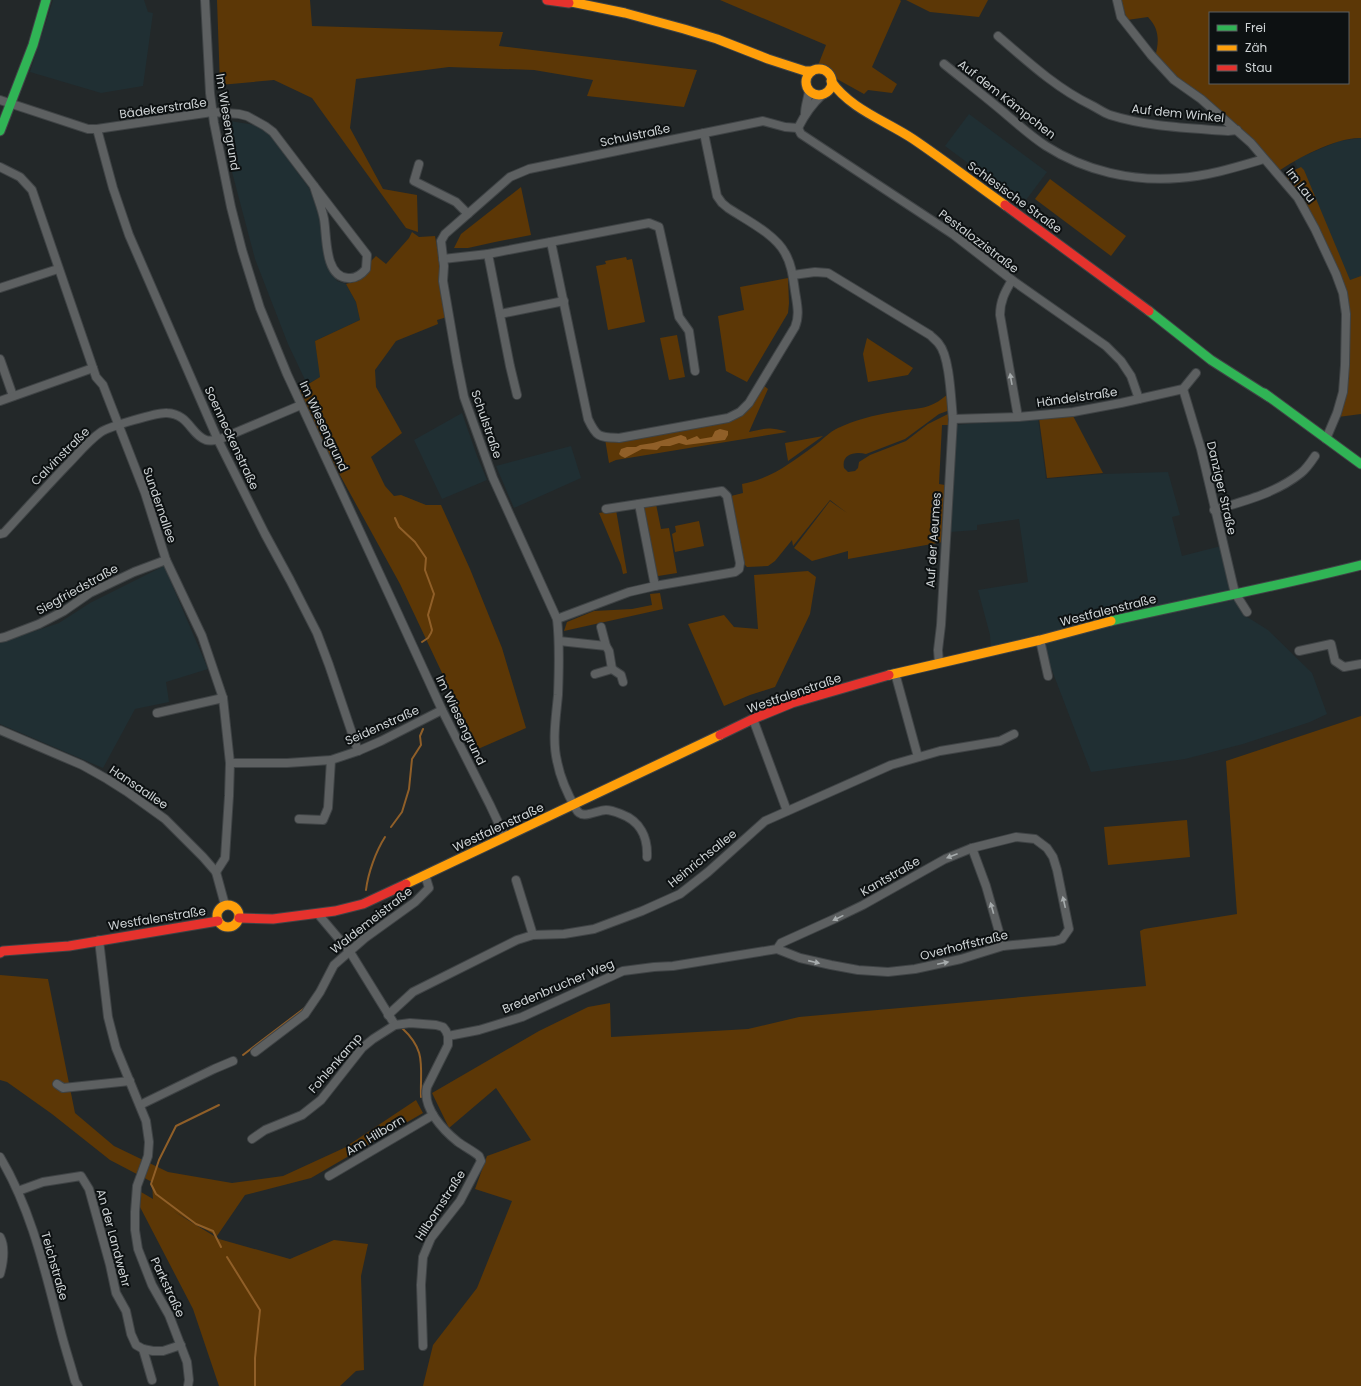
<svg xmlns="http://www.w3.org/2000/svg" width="1361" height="1386" font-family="Poppins,sans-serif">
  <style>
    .built { fill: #202f33 }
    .green { fill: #5c3706; fill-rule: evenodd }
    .water { fill: #905f28 }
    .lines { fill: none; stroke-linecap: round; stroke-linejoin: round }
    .stream { stroke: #905f28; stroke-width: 2 }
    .street-casing { stroke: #3f4345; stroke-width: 10 }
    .fast-casing { stroke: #3f4345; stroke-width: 11 }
    .slow-casing { stroke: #3f4345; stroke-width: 11 }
    .jam-casing { stroke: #3f4345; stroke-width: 11 }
    .street { stroke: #5d6061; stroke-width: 8 }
    .fast { stroke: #30b455; stroke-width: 9 }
    .slow { stroke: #ff9f0a; stroke-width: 9 }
    .jam { stroke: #e5322d; stroke-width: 9 }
    .oneway { fill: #a6abac }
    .labels { text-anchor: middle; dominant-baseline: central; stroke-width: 4; stroke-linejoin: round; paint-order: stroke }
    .street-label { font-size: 12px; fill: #ced3d5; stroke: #0d1112 }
  </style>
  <rect width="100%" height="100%" fill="#232829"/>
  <g class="built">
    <polygon points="53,0 144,0 148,12 153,13 143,86 101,93 30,72"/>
    <polygon points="969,114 1047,172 1023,204 945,146"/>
    <polygon points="223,120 249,124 261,127 269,134 309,188 320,217 328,266 337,281 346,284 356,302 360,320 315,341 321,377 307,384 288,344 255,259 232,172 223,123"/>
    <polygon points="1361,138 1361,276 1346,282 1294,160 1339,141"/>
    <polygon points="462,413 477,456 487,480 442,499 414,440"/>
    <polygon points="1038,418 1046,479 1103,474 1168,472 1180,515 1172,517 1182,556 1221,546 1231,593 1244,615 1268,630 1312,673 1327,714 1310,722 1243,744 1185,759 1091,772 1043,647 991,650 990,635 978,590 1028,582 1019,519 977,525 977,530 950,532 955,425"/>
    <polygon points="571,446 581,478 514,508 496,466"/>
    <polygon points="164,566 208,669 166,682 169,702 135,709 103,768 0,724 0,641 8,640 59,623 90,603"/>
  </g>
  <g class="green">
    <polygon points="217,0 310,0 312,26 503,32 499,46 697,70 684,107 587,96 593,80 534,70 449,67 356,79 350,128 383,189 417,195 418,232 406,228 312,98 274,80 220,85"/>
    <polygon points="720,0 900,0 901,1 872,67 897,84 892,93 868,90 864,94 817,68 826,45"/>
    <polygon points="906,0 988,0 979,17 930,12"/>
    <path d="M1121 0H1361V138C1336 137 1298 158 1277 172L1174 79 1155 58C1159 41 1160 30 1148 17L1127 20ZM1210 13H1348V83H1210Z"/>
    <polygon points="1301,167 1304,170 1350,280 1361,276 1361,414 1338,417 1344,393 1345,292 1286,177 1286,174"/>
    <polygon points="1050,179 1126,236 1111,256 1035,199"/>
    <polygon points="521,187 531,235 495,242 468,248 454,248 461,234"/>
    <path d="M412 232 419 237 435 236 438 253 441 261 447 317 437 320 438 324 396 341 375 370 376 387 402 433 371 457 385 486 394 496 401 495 426 505H441L470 569 502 648 526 728 478 749 400 584 308 417 297 391 320 377 315 341 360 320 356 302 346 284C359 281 370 278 369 263L376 256 386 264 409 238Z"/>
    <polygon points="626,257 627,260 632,259 645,322 608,330 596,266 606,264 605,261"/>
    <polygon points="788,278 789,303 788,313 747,382 726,371 718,316 744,310 740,287"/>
    <polygon points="677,335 685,377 669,380 660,338"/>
    <polygon points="867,338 913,368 908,375 868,382 863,354"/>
    <path d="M763 385 768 389 749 432C766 428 770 427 787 432L616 460 609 463 605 439 724 416 743 410Z"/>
    <path d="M949 393 950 410 939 414 905 439 866 454C855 451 841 454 844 468L848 472 855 471 858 468 859 462 870 455 906 441 928 424 948 414V425H942L939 484 945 485 943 542 848 559V551L812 561 794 548 830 501 847 513 830 500 793 546 792 540 775 561 768 566 747 567 744 564 731 496 743 493 742 484C770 479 791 463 814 446 821 441 829 432 838 428 855 420 874 415 893 412 918 407 928 412 949 393Z"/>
    <polygon points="1072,414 1103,473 1047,478 1039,418"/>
    <polygon points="823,436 788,461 785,443"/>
    <polygon points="656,504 661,529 669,528 677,573 652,577 640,506"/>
    <polygon points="616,510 627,573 623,574 621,565 599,513"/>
    <polygon points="699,521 704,546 675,552 672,534 676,532 675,526"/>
    <polygon points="808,571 816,577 810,614 775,687 750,695 724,706 688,624 724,615 734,627 758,629 754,575"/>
    <polygon points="660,593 663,609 564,631 567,622 594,611 632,609 652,605 650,594"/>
    <polygon points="1361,716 1361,1386 423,1386 433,1345 477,1288 512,1201 475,1189 487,1156 531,1140 496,1088 449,1128 432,1093 539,1031 588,1007 610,1003 611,1037 748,1029 799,1017 1146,986 1140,931 1144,929 1237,914 1226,761"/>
    <polygon points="1187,820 1190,857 1108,865 1104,827"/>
    <polygon points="0,975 48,979 75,1113 114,1146 168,1172 232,1183 283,1176 344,1148 416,1100 423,1113 311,1178 245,1195 217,1236 173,1211 219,1239 290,1259 334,1240 368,1244 361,1276 364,1370 356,1371 340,1386 219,1386 193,1309 140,1207 141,1192 153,1199 152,1182 110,1160 52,1114 7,1082 0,1080"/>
  </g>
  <polygon class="water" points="720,429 728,431 728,435 725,440 686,445 679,443 670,446 661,446 657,450 642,449 625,458 621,456 619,454 621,449 627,447 636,447 640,445 653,443 681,435 686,437 687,440 697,436 700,439 712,437 715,431"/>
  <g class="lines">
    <g class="stream">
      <polyline points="395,518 399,527 415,542 426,558 425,570 434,594 428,615 432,630 431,633 428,638 422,642"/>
      <polyline points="391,827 402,812 409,789 412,759 421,745 420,736 423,729"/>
      <path d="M366 890C368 873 376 851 385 837"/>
      <path d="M402 1028C427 1051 420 1066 421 1097"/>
      <polyline points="243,1055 306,1007"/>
      <polyline points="219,1105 176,1126 159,1160 151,1184 156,1194 196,1224 213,1231 221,1247"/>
      <polyline points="227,1257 260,1310 255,1358 255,1386"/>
    </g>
    <g class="street-casing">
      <g id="street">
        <polyline points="205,0 210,93 214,123 231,207 242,250 260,308 287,374 393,603 442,710 490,805 505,837"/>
        <polyline points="1117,0 1121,17 1151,55 1174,80 1201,99 1251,143 1298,198 1315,229 1336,274 1343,293 1346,314 1345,365 1343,392 1337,413 1326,439"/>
        <path d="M998 36C1027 61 1056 88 1091 105 1097 108 1104 113 1110 115 1148 127 1189 128 1228 131L1237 130"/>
        <path d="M944 64C965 81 987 98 1008 116 1020 126 1032 137 1046 146 1085 171 1133 182 1179 178 1208 176 1237 167 1264 159"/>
        <polyline points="0,100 88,129 97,129 212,112 239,114 247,116 265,126 273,132 314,186"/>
        <path d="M805 114C805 106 808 99 809 91"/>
        <polyline points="798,128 801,134 954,235 1012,280 1106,346 1121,361 1131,376 1139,399"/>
        <path d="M798 128C804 116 812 104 822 95"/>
        <polyline points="97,129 113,188 129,235 218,440 265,534 290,580 317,633 329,665 358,751"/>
        <polyline points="419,164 414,181 456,202 468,214"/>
        <polyline points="0,167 20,177 32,190 93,368 96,377 103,385 145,493 166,560 202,636 223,698 230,763 229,796 225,858 216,872"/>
        <path d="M314 186 367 255 366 269C361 275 356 279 348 278 324 277 327 235 324 219 322 208 317 197 314 186Z"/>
        <path d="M551 242 588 419C597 438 599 437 619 438L728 418 740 412 749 403 795 327C800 315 797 304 795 291 793 278 792 265 785 253 775 234 746 220 728 208L722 203 717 196 704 133"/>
        <polyline points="488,254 510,366 517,395"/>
        <polyline points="443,259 488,254 649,223 659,227 679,317 689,331 695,371"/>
        <path d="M793 275 815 272 828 273 930 335C933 338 937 341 939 344 950 357 951 401 953 419L941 625 938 650 939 663"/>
        <path d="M1012 280C1005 292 1000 301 1000 315L1018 417"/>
        <polyline points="0,288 58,269"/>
        <polyline points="500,314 564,301"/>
        <polyline points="0,359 13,396"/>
        <polyline points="1183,389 1201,449 1233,585 1235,593 1247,612"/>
        <polyline points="0,401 93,368"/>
        <polyline points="953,419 1018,417 1073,412 1121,403 1183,389 1196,373"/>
        <polyline points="639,504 655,586"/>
        <path d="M1214 510C1245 501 1276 493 1301 473 1306 469 1311 462 1315 456"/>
        <path d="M0 534 4 533C25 510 45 488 66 466 77 455 88 441 101 432 108 427 158 412 167 413 189 414 191 435 206 440 209 441 214 440 218 440L301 405"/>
        <polyline points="557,619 629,592 655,586 735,572 739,569 740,563 727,496 722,491 606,509"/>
        <polyline points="601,627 606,646"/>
        <polyline points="0,638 5,637 39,624 64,611 90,593 134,572 166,560"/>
        <polyline points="1040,640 1048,676"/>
        <polyline points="559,641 606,646 609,651 612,669 595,674"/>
        <polyline points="1299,651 1331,644 1335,661 1344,667 1361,664"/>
        <polyline points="612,669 621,675 623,682"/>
        <polyline points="895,673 918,757"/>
        <polyline points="157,713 223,698"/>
        <polyline points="753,719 787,811"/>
        <polyline points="0,730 82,765 107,779 126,791 165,819 203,857 216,872 225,905"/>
        <polyline points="230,763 287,763 331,760 358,751 381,741 442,710"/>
        <polyline points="299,819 323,820 328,808 331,760"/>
        <polyline points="972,848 986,886 1003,946"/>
        <path d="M647 857C648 837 640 821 621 814 616 812 611 810 606 810 596 810 582 821 576 809 568 795 560 777 557 761 552 740 556 717 558 695 559 670 560 644 557 619L493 478 464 397 457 362 443 281 444 266 441 241 445 234 510 177 529 169 763 121 785 127 798 128"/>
        <polyline points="516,880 533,935"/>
        <polyline points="318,914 350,952 395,1025"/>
        <polyline points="99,940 108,1017 116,1048 146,1121 149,1142 148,1156 137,1186 135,1212 135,1230 138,1249 152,1285 169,1315 187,1362 189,1380 188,1386"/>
        <polyline points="388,1015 413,992 517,940 533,935 564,934 594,929 642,911 680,894 708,872 765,821 891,765 940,751 1000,741 1014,734"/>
        <polyline points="448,1036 479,1030 522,1017 623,971 654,967 673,966 777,949 800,958 831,965 858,970 888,972 915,969 961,959 1003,946 1055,941 1062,939 1069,929 1057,870 1053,857 1047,848 1035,839 1016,837 972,848 945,859 863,905 834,919 781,943 777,949"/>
        <polyline points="255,1052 305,1014 320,992 334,965 365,938 415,902 429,888 425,875"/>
        <polyline points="57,1084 63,1088 130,1081"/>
        <polyline points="140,1105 214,1069 233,1061"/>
        <path d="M252 1139 265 1130 302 1115 321 1100 362 1048 373 1039 395 1025 410 1023 436 1025 443 1027 446 1031 448 1036V1045L427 1087C422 1108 443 1130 458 1142 465 1147 473 1151 479 1156L481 1161 460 1201 431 1238 423 1257 421 1285 423 1346"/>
        <path d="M0 1157C33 1212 46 1276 62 1336 66 1351 71 1366 75 1381L78 1386"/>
        <polyline points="329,1176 433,1115"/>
        <polyline points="18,1191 43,1182 81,1176 89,1189 110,1265 116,1293 126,1311 131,1334 136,1345 143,1349 153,1351 163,1351 181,1345"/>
        <path d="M0 1237C6 1248 3 1263 0 1274"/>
        <polyline points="143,1349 152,1380"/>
      </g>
    </g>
    <g class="fast-casing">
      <g id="fast">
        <polyline points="0,131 33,45 46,0"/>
        <polyline points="1149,311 1211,360 1269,397"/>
        <polyline points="1264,393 1361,464"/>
        <path d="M1111 621C1195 602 1278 586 1361 565"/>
      </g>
    </g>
    <g class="slow-casing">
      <g id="slow">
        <polyline points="562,0 625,13 684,29 717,39 768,59 805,71 812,71"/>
        <circle cx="819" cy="82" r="13"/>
        <path d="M831 81C850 109 886 121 913 139 944 160 974 183 1005 205"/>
        <polyline points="889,675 1040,640 1111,621"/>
        <polyline points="406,884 720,735"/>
        <circle cx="228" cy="916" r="11"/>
      </g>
    </g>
    <g class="jam-casing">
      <g id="jam">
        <polyline points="547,0 569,3"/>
        <polyline points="1005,205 1149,311"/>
        <polyline points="720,735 753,719 792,703 889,675"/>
        <polyline points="239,918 273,919 335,911 363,904 406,884"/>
        <polyline points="0,953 3,951 69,946 218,921"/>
      </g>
    </g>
    <use href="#street" class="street"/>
    <use href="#fast" class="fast"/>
    <use href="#slow" class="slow"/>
    <use href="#jam" class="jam"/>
  </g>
  <defs><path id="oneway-solid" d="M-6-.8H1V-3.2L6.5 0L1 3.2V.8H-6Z"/></defs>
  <g class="oneway">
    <use href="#oneway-solid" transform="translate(1011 379) rotate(-100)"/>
    <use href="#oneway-solid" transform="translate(952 856) rotate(159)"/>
    <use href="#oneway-solid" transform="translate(1064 902) rotate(-103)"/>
    <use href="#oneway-solid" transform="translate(992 908) rotate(-106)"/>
    <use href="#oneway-solid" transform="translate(838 918) rotate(154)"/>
    <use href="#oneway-solid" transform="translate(814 962) rotate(13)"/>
    <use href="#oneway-solid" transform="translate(943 963) rotate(-12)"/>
  </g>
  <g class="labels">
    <g class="street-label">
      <text transform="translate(1007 99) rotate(38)">Auf dem Kämpchen</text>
      <text transform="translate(163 108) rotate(-8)">Bädekerstraße</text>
      <text transform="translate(1178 113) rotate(6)">Auf dem Winkel</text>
      <text transform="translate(228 122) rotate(81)">Im Wiesengrund</text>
      <text transform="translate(635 135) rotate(-12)">Schulstraße</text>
      <text transform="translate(1301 185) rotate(53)">Im Lau</text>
      <text transform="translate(1015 197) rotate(36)">Schlesische Straße</text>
      <text transform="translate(979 241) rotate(37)">Pestalozzistraße</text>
      <text transform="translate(1077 397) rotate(-8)">Händelstraße</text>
      <text transform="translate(487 424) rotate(71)">Schulstraße</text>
      <text transform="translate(324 426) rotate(65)">Im Wiesengrund</text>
      <text transform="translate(232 438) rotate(65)">Soenneckenstraße</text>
      <text transform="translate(60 456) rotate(-45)">Calvinstraße</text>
      <text transform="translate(1222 488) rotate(77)">Danziger Straße</text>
      <text transform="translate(160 505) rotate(71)">Sundernallee</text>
      <text transform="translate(933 540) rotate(-86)">Auf der Aeumes</text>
      <text transform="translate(77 589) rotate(-29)">Siegfriedstraße</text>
      <text transform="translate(1108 610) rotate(-14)">Westfalenstraße</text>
      <text transform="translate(794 693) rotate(-19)">Westfalenstraße</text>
      <text transform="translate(461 720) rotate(64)">Im Wiesengrund</text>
      <text transform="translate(382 725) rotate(-24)">Seidenstraße</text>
      <text transform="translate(139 787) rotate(34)">Hansaallee</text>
      <text transform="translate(498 827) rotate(-25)">Westfalenstraße</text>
      <text transform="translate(702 858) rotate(-39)">Heinrichsallee</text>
      <text transform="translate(890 876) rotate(-30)">Kantstraße</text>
      <text transform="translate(157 918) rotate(-9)">Westfalenstraße</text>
      <text transform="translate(371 920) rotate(-38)">Waldemeistraße</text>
      <text transform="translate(964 945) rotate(-14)">Overhoffstraße</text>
      <text transform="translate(558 986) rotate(-23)">Bredenbrucher Weg</text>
      <text transform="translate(335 1063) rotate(-49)">Fohlenkamp</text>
      <text transform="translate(375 1135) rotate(-31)">Am Hilborn</text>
      <text transform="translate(440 1205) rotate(-57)">Hilbornstraße</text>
      <text transform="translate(114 1238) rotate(75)">An der Landwehr</text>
      <text transform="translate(55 1266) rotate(74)">Teichstraße</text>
      <text transform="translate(168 1287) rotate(65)">Parkstraße</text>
    </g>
  </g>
  <rect x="1209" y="12" width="140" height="72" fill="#0d1112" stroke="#5a5f60"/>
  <rect x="1217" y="25" width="20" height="6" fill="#30b455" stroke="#5a5f60"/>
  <text x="1245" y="32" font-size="12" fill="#ced3d5">Frei</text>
  <rect x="1217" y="45" width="20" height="6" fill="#ff9f0a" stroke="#5a5f60"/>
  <text x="1245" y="52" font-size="12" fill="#ced3d5">Zäh</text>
  <rect x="1217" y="65" width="20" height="6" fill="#e5322d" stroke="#5a5f60"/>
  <text x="1245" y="72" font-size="12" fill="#ced3d5">Stau</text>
</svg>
